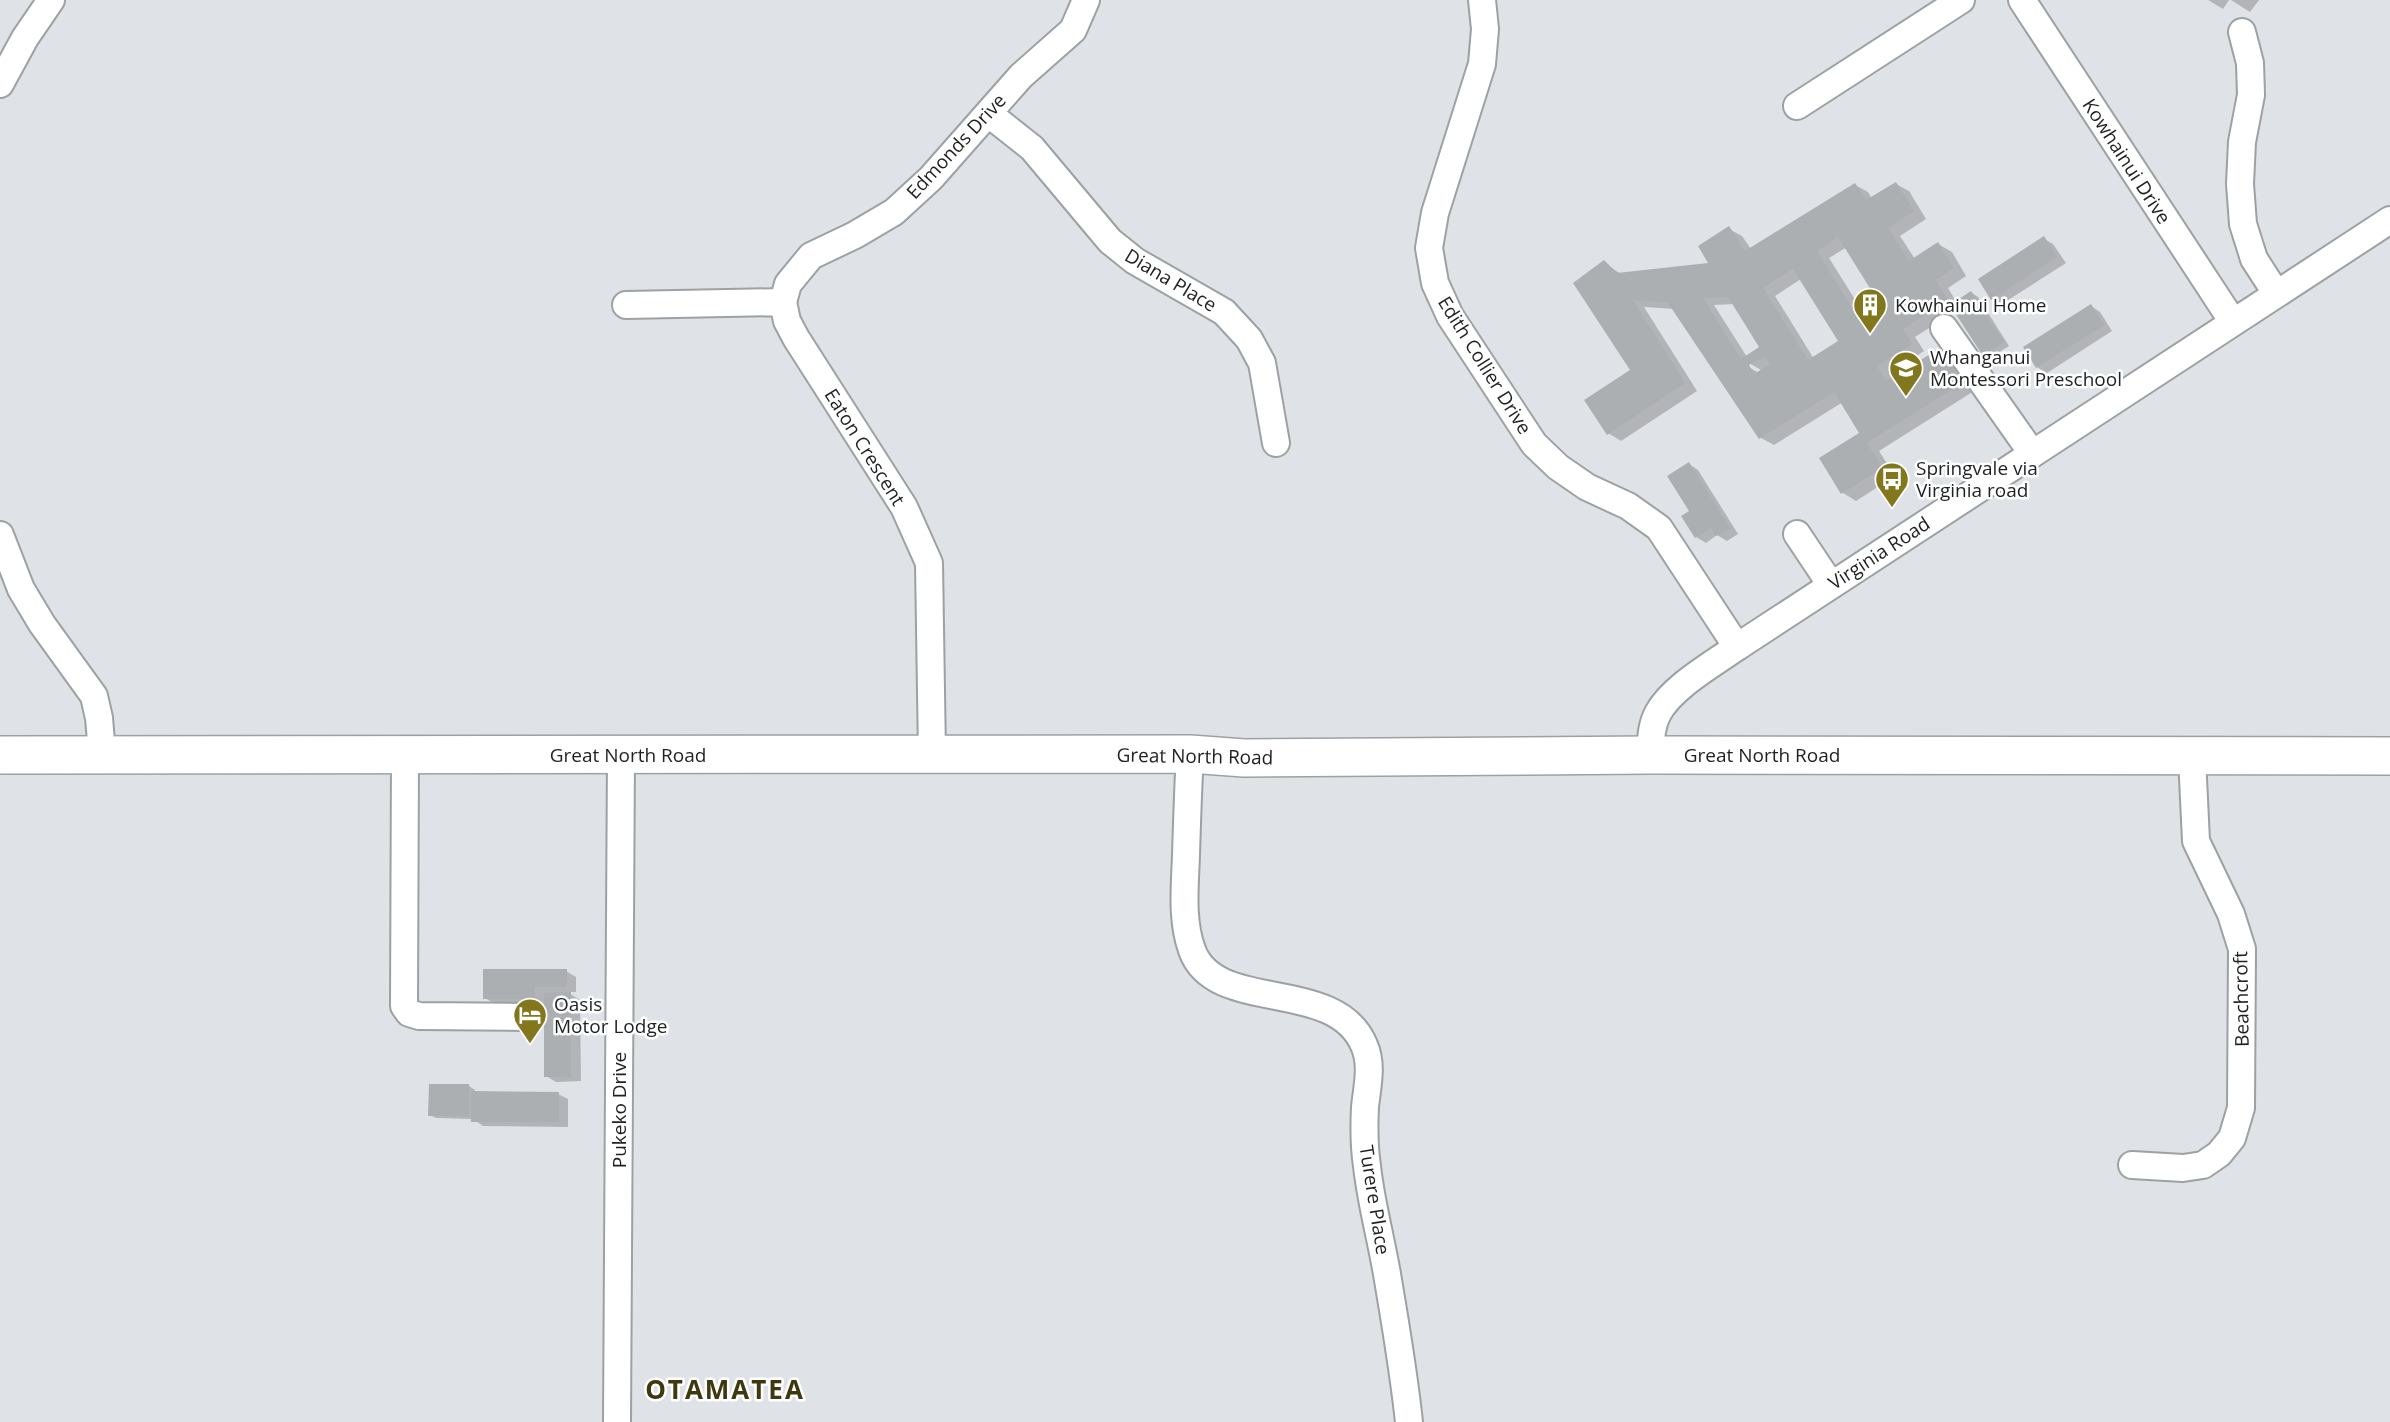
<svg xmlns="http://www.w3.org/2000/svg" width="2390" height="1422" font-family="'Open Sans',sans-serif">
  <style>
    .shadow { fill: #0003; fill-rule: evenodd }
    .building { fill: #abafb2; fill-rule: evenodd }
    .lines { fill: none; stroke-linecap: round; stroke-linejoin: round }
    .minor-casing { stroke: #9da1a4; stroke-width: 30 }
    .highway-casing { stroke: #9da1a4; stroke-width: 40 }
    .minor { stroke: #fff; stroke-width: 26 }
    .highway { stroke: #fff; stroke-width: 37 }
    .labels { text-anchor: middle; dominant-baseline: central; stroke-width: 5; stroke-linejoin: round; paint-order: stroke }
    .street-label { font-size: 19px; fill: #1f2022; stroke: #fff }
    .poi-label { font-size: 19px; fill: #1f2022; stroke: #fff; text-anchor: start }
    .district-label { font-size: 26px; font-weight: bold; letter-spacing: 2px; fill: #3d380e; stroke: #fff }
  </style>
  <rect width="100%" height="100%" fill="#dfe2e6"/>
  <g class="shadow">
    <polygon points="2208,0 2229,0 2223,9"/>
    <polygon points="2231,0 2259,0 2250,12"/>
    <path d="M1896 184 1909 191 1926 219 1900 236 1915 259 1938 244 1952 252 1966 276 1948 288 1957 303 1972 293 1978 297 2009 346 1990 358 1984 355 1956 311 1915 337 1924 351 1889 374 1893 380 1940 350 1954 357 1974 391 1879 451 1895 476 1856 501 1843 493 1821 459 1862 433 1843 402 1774 445 1761 438 1675 309 1644 307 1697 391 1621 441 1608 433 1632 370 1604 263 1621 274 1711 265 1729 229 1742 236 1751 249 1855 185 1868 192 1872 199ZM1847 247 1888 314 1871 325 1829 258ZM1801 279 1841 342 1814 359 1775 296ZM1735 304 1762 348 1747 357 1714 305ZM1742 359 1761 370 1759 373 1740 362Z"/>
    <polygon points="2044,239 2053,244 2066,263 2002,304 1993,298"/>
    <polygon points="2091,306 2100,312 2112,331 2047,373 2037,367"/>
    <polygon points="1689,464 1698,470 1738,534 1727,541 1717,535 1706,543 1696,537 1691,511"/>
    <polygon points="566,971 576,977 576,992 567,992 580,1000 581,1081 556,1082 546,1076 546,1004 495,1004 485,998"/>
    <polygon points="469,1086 475,1090 475,1093 558,1094 568,1099 568,1127 483,1126 473,1119 436,1118 430,1115"/>
  </g>
  <g class="building">
    <path d="M1896 182 1914 211 1888 228 1909 261 1938 242 1954 268 1936 280 1948 300 1903 329 1912 344 1877 366 1886 381 1940 348 1962 383 1867 443 1883 468 1841 494 1819 458 1859 433 1834 392 1759 439 1668 303 1633 300 1685 383 1607 435 1584 400 1630 370 1573 283 1604 260 1617 273 1708 263 1698 246 1729 226 1745 251 1855 183 1866 200ZM1838 237 1886 314 1864 327 1817 251ZM1793 269 1838 341 1808 360 1763 288ZM1728 297 1759 347 1741 359 1703 298ZM1765 356 1770 364 1754 374 1749 365Z"/>
    <polygon points="2044,236 2057,257 1991,300 1978,279"/>
    <polygon points="1971,291 2004,342 1983,356 1950,305"/>
    <polygon points="2091,304 2104,325 2036,368 2023,347"/>
    <polygon points="1689,462 1730,528 1716,536 1711,528 1695,538 1681,516 1689,511 1667,476"/>
    <polygon points="483,969 567,969 567,987 535,987 535,999 483,999"/>
    <polygon points="571,992 571,1077 544,1077 544,993"/>
    <polygon points="429,1084 469,1084 469,1116 428,1116"/>
    <polygon points="471,1091 559,1092 559,1122 471,1122"/>
  </g>
  <g class="lines">
    <g class="minor-casing">
      <g id="minor">
        <polyline points="1482,0 1485,29 1482,64 1435,213 1429,248 1435,283 1450,316 1534,444 1558,467 1587,487 1628,506 1659,528 1737,647"/>
        <polyline points="2022,0 2233,322"/>
        <polyline points="2242,32 2250,63 2251,95 2242,142 2240,184 2243,224 2254,259 2276,293"/>
        <polyline points="0,84 25,38 51,0"/>
        <polyline points="1797,106 1961,0"/>
        <polyline points="989,114 1032,148 1110,241 1135,261 1224,312 1249,339 1262,363 1276,443"/>
        <polyline points="783,302 788,284 811,256 855,235 894,212 931,178 1021,76 1073,30 1086,0"/>
        <polyline points="626,305 783,302 787,321 796,338 904,507 929,563 932,755"/>
        <polyline points="1944,328 2032,453"/>
        <polyline points="1797,534 1831,585"/>
        <polyline points="0,535 21,589 42,624 94,696 99,718 102,753"/>
        <path d="M1190 754C1188 788 1187 822 1186 855 1185 886 1181 920 1192 950 1215 1015 1335 976 1364 1045 1373 1065 1367 1087 1365 1107 1364 1127 1364 1146 1367 1166 1371 1204 1382 1242 1388 1280 1396 1327 1404 1375 1409 1422"/>
        <polyline points="405,755 404,1006 409,1013 419,1016 524,1017"/>
        <path d="M1650 755C1651 740 1651 726 1658 713 1672 687 1713 664 1737 647L2390 220"/>
        <polyline points="2132,1165 2183,1168 2203,1165 2219,1154 2232,1138 2241,1108 2242,949 2231,914 2196,841 2192,757"/>
        <polyline points="617,1422 621,755"/>
      </g>
    </g>
    <g class="highway-casing">
      <polyline id="highway" points="0,755 1190,754 1244,758 1650,755 2390,756"/>
    </g>
    <use href="#minor" class="minor"/>
    <use href="#highway" class="highway"/>
  </g>
  <defs>
    <g id="building-pin" transform="scale(1.75)"><path d="M0 17L-7.5 6A9.5 9.5 0 1 1 7.5 6Z" fill="#82771c" stroke="#fff"/><path d="M-4-6H4V6H1V3H-1V6H-4ZM-2.5-4.3h1.7v1.8h-1.7ZM.8-4.3h1.7v1.8H.8ZM-2.5-1h1.7V.8h-1.7ZM.8-1h1.7V.8H.8Z" fill="#fff"/></g>
    <g id="school-pin" transform="scale(1.75)"><path d="M0 17L-7.5 6A9.5 9.5 0 1 1 7.5 6Z" fill="#82771c" stroke="#fff"/><path d="M0-5L7-2L0 1L-7-2ZM-4 1L0 2.5L4 1V4Q0 6-4 4Z" fill="#fff"/></g>
    <g id="bus-pin" transform="scale(1.75)"><path d="M0 17L-7.5 6A9.5 9.5 0 1 1 7.5 6Z" fill="#82771c" stroke="#fff"/><path d="M-5-6H5V4H4V6H2V4H-2V6H-4V4H-5ZM-3.5-4V0h7V-4ZM-3.5 1.2v1.5H-2V1.2ZM2 1.2v1.5H3.5V1.2Z" fill="#fff"/></g>
    <g id="hotel-pin" transform="scale(1.75)"><path d="M0 17L-7.5 6A9.5 9.5 0 1 1 7.5 6Z" fill="#82771c" stroke="#fff"/><path d="M-6-4.5h1.5V1H6V5H4.5V3h-9V5H-6ZM-4 0a1.8 1.8 0 1 1 3.6 0ZM.5 0V-2.5h3Q6-2.5 6 0Z" fill="#fff"/></g>
  </defs>
  <g fill-rule="evenodd">
    <use href="#building-pin" x="1870" y="305"/>
    <use href="#school-pin" x="1906" y="368"/>
    <use href="#bus-pin" x="1892" y="479"/>
    <use href="#hotel-pin" x="530" y="1015"/>
  </g>
  <g class="labels">
    <g class="street-label">
      <text transform="translate(956 146) rotate(-47)">Edmonds Drive</text>
      <text transform="translate(2127 161) rotate(57)">Kowhainui Drive</text>
      <text transform="translate(1171 280) rotate(31)">Diana Place</text>
      <text transform="translate(1485 365) rotate(58)">Edith Collier Drive</text>
      <text transform="translate(865 447) rotate(58)">Eaton Crescent</text>
      <text transform="translate(1879 553) rotate(-33)">Virginia Road</text>
      <text x="628" y="755">Great North Road</text>
      <text x="1762" y="755">Great North Road</text>
      <text transform="translate(1195 756) rotate(1)">Great North Road</text>
      <text transform="translate(2241 999) rotate(-91)">Beachcroft</text>
      <text transform="translate(619 1110) rotate(-90)">Pukeko Drive</text>
      <text transform="translate(1375 1200) rotate(81)">Turere Place</text>
    </g>
    <g class="poi-label">
      <text x="1895" y="305">Kowhainui Home</text>
      <text x="1930" y="357">Whanganui<tspan x="1930" dy="22">Montessori Preschool</tspan></text>
      <text x="1916" y="468">Springvale via<tspan x="1916" dy="22">Virginia road</tspan></text>
      <text x="554" y="1004">Oasis<tspan x="554" dy="22">Motor Lodge</tspan></text>
    </g>
    <g class="district-label">
      <text x="725" y="1389">OTAMATEA</text>
    </g>
  </g>
</svg>
